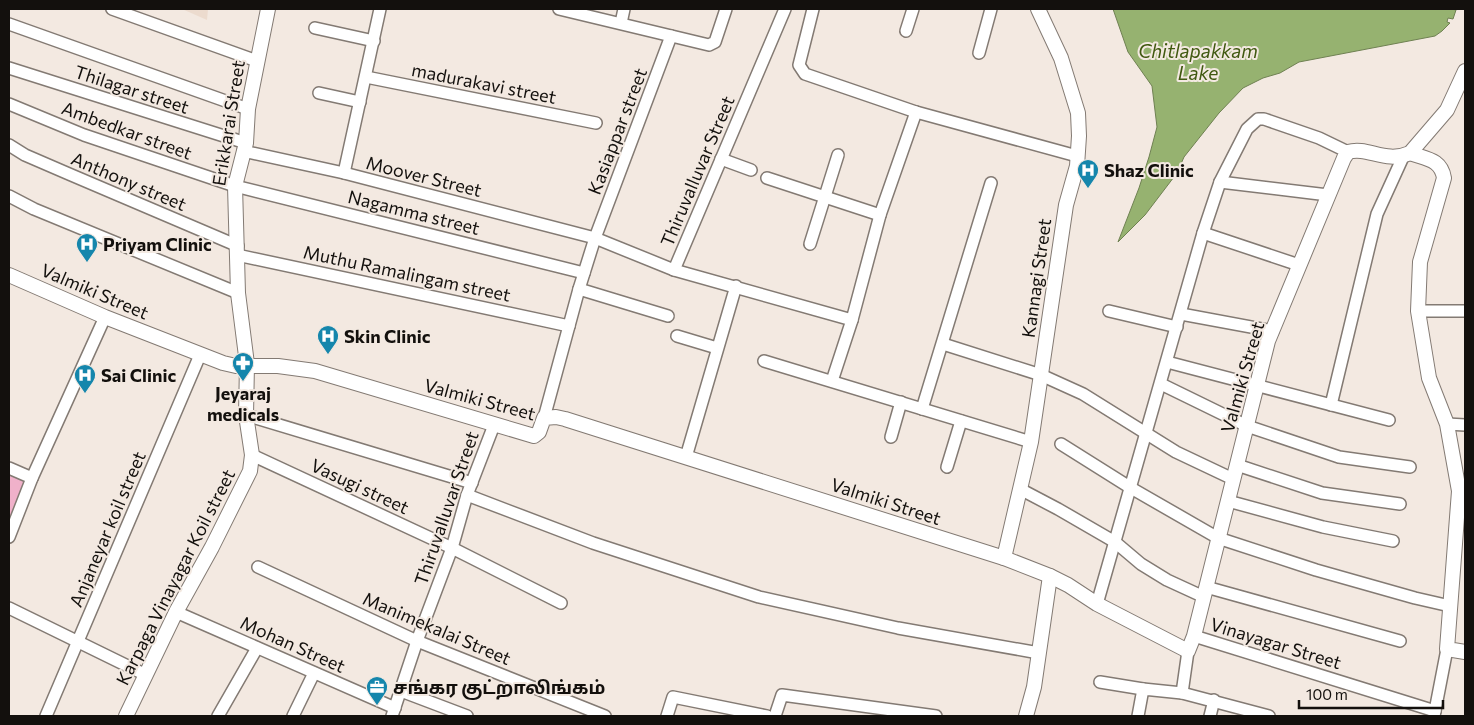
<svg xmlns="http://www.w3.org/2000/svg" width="1474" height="725" font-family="Commissioner,'Noto Sans Tamil',sans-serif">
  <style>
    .built { fill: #ecdbce }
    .green { fill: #f0b1ca }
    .water { fill: #96b270; stroke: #6f8152 }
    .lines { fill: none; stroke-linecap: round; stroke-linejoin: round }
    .minor-casing { stroke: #837a73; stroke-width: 14 }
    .tertiary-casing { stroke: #837a73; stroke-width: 16 }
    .minor { stroke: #fff; stroke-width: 11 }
    .tertiary { stroke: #fff; stroke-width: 14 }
    .labels { text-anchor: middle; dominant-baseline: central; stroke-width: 4; stroke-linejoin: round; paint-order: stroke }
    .street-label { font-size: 18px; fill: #13100d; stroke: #f3e9e1 }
    .poi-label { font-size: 18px; font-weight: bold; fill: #13100d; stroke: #f3e9e1; text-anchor: start }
    .water-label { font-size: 19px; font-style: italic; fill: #405910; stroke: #f3e9e1 }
  </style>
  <rect width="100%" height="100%" fill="#f3e9e1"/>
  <polygon class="built" points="182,9 208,9 207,20"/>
  <polygon class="green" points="9,468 30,477 9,532"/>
  <polygon class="water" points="1113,9 1452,9 1456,10 1453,19 1448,18 1447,22 1450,23 1442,31 1435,36 1299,62 1280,73 1263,78 1243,88 1219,113 1184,157 1177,173 1145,215 1118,242 1139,188 1149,157 1157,127 1152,86 1128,52"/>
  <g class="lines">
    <g class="minor-casing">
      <g id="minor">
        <polyline points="112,9 257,61"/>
        <polyline points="559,9 709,45 715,42 726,9"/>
        <polyline points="813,9 799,65 805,74 916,112 1077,156"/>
        <polyline points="621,23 624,9"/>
        <polyline points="9,24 248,109"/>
        <polyline points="315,28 374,41"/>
        <polyline points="906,31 913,9"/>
        <polyline points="979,53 991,9"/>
        <polyline points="9,68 246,143"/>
        <polyline points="366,77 596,123"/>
        <polyline points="319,93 360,102"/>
        <polyline points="9,104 84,135 235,186 584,273"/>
        <polyline points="9,145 25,155 69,174 238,246"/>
        <polyline points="243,151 344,173 595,238 674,270 785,9"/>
        <polyline points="721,159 751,170"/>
        <polyline points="344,173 380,9"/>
        <polyline points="767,178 880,215"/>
        <polyline points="1220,182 1328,195"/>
        <polyline points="9,196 34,209 238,293"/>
        <polyline points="1203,233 1299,265"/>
        <polyline points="810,244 838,155"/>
        <polyline points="237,255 569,326"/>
        <polyline points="674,270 852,320"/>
        <polyline points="579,289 668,316"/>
        <polyline points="1109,311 1177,327"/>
        <polyline points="1418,311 1465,311"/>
        <polyline points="1181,314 1273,331"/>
        <polyline points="677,336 717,348"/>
        <polyline points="943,344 1041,375 1083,394 1176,452 1233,479"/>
        <polyline points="764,361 1031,442"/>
        <polyline points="1167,362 1389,420"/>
        <polyline points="832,381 852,320 880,215 916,112"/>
        <polyline points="1161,384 1247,426 1339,457 1410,467"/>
        <polyline points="1331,405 1377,214 1403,157"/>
        <polyline points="922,409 991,183"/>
        <polyline points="246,415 472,483"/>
        <polyline points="544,418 579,289 595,238 671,36"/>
        <polyline points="1447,424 1465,425"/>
        <polyline points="891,437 901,402"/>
        <polyline points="1061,444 1131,488 1218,538 1316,570 1415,598 1450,606"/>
        <polyline points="252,455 452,548 561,603"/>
        <polyline points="686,457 736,286"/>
        <polyline points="1237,465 1322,493 1400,504"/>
        <polyline points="947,467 961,421"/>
        <polyline points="9,468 32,478"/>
        <polyline points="1020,489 1058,509 1115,542 1141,564 1167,580 1204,597"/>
        <polyline points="467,495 593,543 759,597 898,628 1039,653"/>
        <polyline points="1228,501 1323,527 1393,541"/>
        <polyline points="9,537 32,478 105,317"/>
        <polyline points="258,567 417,641 605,716"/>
        <polyline points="1206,587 1400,641"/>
        <polyline points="1097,604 1203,233 1220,182 1247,129 1258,119 1264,119 1319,138 1348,152"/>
        <polyline points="9,608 146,675"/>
        <polyline points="176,612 395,708"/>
        <polyline points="1194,636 1435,711"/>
        <polyline points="1100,682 1143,689"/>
        <polyline points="401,691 467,716"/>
        <polyline points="1182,693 1188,651"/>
        <polyline points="46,716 200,355"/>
        <polyline points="218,716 257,648"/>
        <polyline points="293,716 314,673"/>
        <polyline points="392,716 417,641 452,548 467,495 494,425"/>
        <polyline points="667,716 673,697 767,716"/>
        <polyline points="775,716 782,695 936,716"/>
        <polyline points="1138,716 1143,689 1182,693 1269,716"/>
        <polyline points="1210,716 1214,700"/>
        <polyline points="1434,716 1447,649"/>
      </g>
    </g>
    <g class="tertiary-casing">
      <g id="tertiary">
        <path d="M1410 153C1426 159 1441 159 1444 178L1420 262 1418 311 1429 378 1447 424 1459 491 1447 649 1465 652"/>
        <path d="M9 275 105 317 223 363 236 366H278L315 371 534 436 539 432 544 418 556 417 565 419 1004 558 1050 576 1068 585 1097 604 1188 651 1194 636 1268 341 1344 158 1348 152C1368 146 1385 164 1410 153L1447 110 1465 71"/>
        <polyline points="1004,558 1031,442 1066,205 1077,166 1079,136 1078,113 1061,58 1038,9"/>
        <polyline points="126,716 176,612 212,547 250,471 252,455 246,415 247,364 238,293 235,186 246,143 248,109 268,9"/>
        <polyline points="1026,716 1034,687 1050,576"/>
      </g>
    </g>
    <use href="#minor" class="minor"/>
    <use href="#tertiary" class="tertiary"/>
  </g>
  <defs>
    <g id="hospital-pin" transform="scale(1.125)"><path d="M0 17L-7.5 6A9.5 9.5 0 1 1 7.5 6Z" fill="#1586ac" stroke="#f3e9e1"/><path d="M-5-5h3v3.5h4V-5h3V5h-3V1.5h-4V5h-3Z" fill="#fff"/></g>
    <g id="pharmacy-pin" transform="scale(1.125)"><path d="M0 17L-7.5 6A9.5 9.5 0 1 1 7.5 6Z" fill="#1586ac" stroke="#f3e9e1"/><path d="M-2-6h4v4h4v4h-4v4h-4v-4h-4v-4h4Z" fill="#fff"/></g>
    <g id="office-pin" transform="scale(1.125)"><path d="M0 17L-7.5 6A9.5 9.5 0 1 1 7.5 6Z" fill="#1586ac" stroke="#f3e9e1"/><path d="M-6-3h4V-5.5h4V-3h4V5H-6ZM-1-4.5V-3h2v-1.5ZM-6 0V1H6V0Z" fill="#fff"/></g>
  </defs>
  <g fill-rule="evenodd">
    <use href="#hospital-pin" x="1088" y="170"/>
    <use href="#hospital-pin" x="87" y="244"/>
    <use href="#hospital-pin" x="328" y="336"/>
    <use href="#pharmacy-pin" x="243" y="363"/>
    <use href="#hospital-pin" x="85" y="375"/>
    <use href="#office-pin" x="377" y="687"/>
  </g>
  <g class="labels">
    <g class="street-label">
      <text transform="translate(484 83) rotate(11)">madurakavi street</text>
      <text transform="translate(132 89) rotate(18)">Thilagar street</text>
      <text transform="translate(228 123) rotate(-81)">Erikkarai Street</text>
      <text transform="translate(127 130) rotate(20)">Ambedkar street</text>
      <text transform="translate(617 131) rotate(-69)">Kasiappar street</text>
      <text transform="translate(697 171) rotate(-67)">Thiruvalluvar Street</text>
      <text transform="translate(424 176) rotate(14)">Moover Street</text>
      <text transform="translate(129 181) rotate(23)">Anthony street</text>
      <text transform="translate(414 212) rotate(14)">Nagamma street</text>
      <text transform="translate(407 273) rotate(12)">Muthu Ramalingam street</text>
      <text transform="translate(1036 278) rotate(-82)">Kannagi Street</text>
      <text transform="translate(95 291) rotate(23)">Valmiki Street</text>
      <text transform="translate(1242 377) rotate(-74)">Valmiki Street</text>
      <text transform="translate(480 399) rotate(15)">Valmiki Street</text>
      <text transform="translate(360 486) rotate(25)">Vasugi street</text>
      <text transform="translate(886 501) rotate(18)">Valmiki Street</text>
      <text transform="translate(446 508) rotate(-71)">Thiruvalluvar Street</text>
      <text transform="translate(107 529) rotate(-67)">Anjaneyar koil street</text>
      <text transform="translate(175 577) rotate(-63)">Karpaga Vinayagar Koil street</text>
      <text transform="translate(437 628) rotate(23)">Manimekalai Street</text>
      <text transform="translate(1276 643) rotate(17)">Vinayagar Street</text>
      <text transform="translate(293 644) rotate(24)">Mohan Street</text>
    </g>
    <g class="poi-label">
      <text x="1104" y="170">Shaz Clinic</text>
      <text x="103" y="244">Priyam Clinic</text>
      <text x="344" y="336">Skin Clinic</text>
      <text x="101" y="375">Sai Clinic</text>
      <text x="243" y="393" text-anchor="middle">Jeyaraj<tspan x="243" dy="21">medicals</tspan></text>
      <text x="393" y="687">சங்கர குட்றாலிங்கம்</text>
    </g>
    <g class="water-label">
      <text x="1198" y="50">Chitlapakkam<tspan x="1198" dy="22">Lake</tspan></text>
    </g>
  </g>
  <rect width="1474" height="725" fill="none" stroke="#13100d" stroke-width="20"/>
  <path d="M1299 700v8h144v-8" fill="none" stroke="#13100d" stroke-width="2.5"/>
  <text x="1306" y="700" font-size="15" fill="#13100d" stroke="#f3e9e1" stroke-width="4" paint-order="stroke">100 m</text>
</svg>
